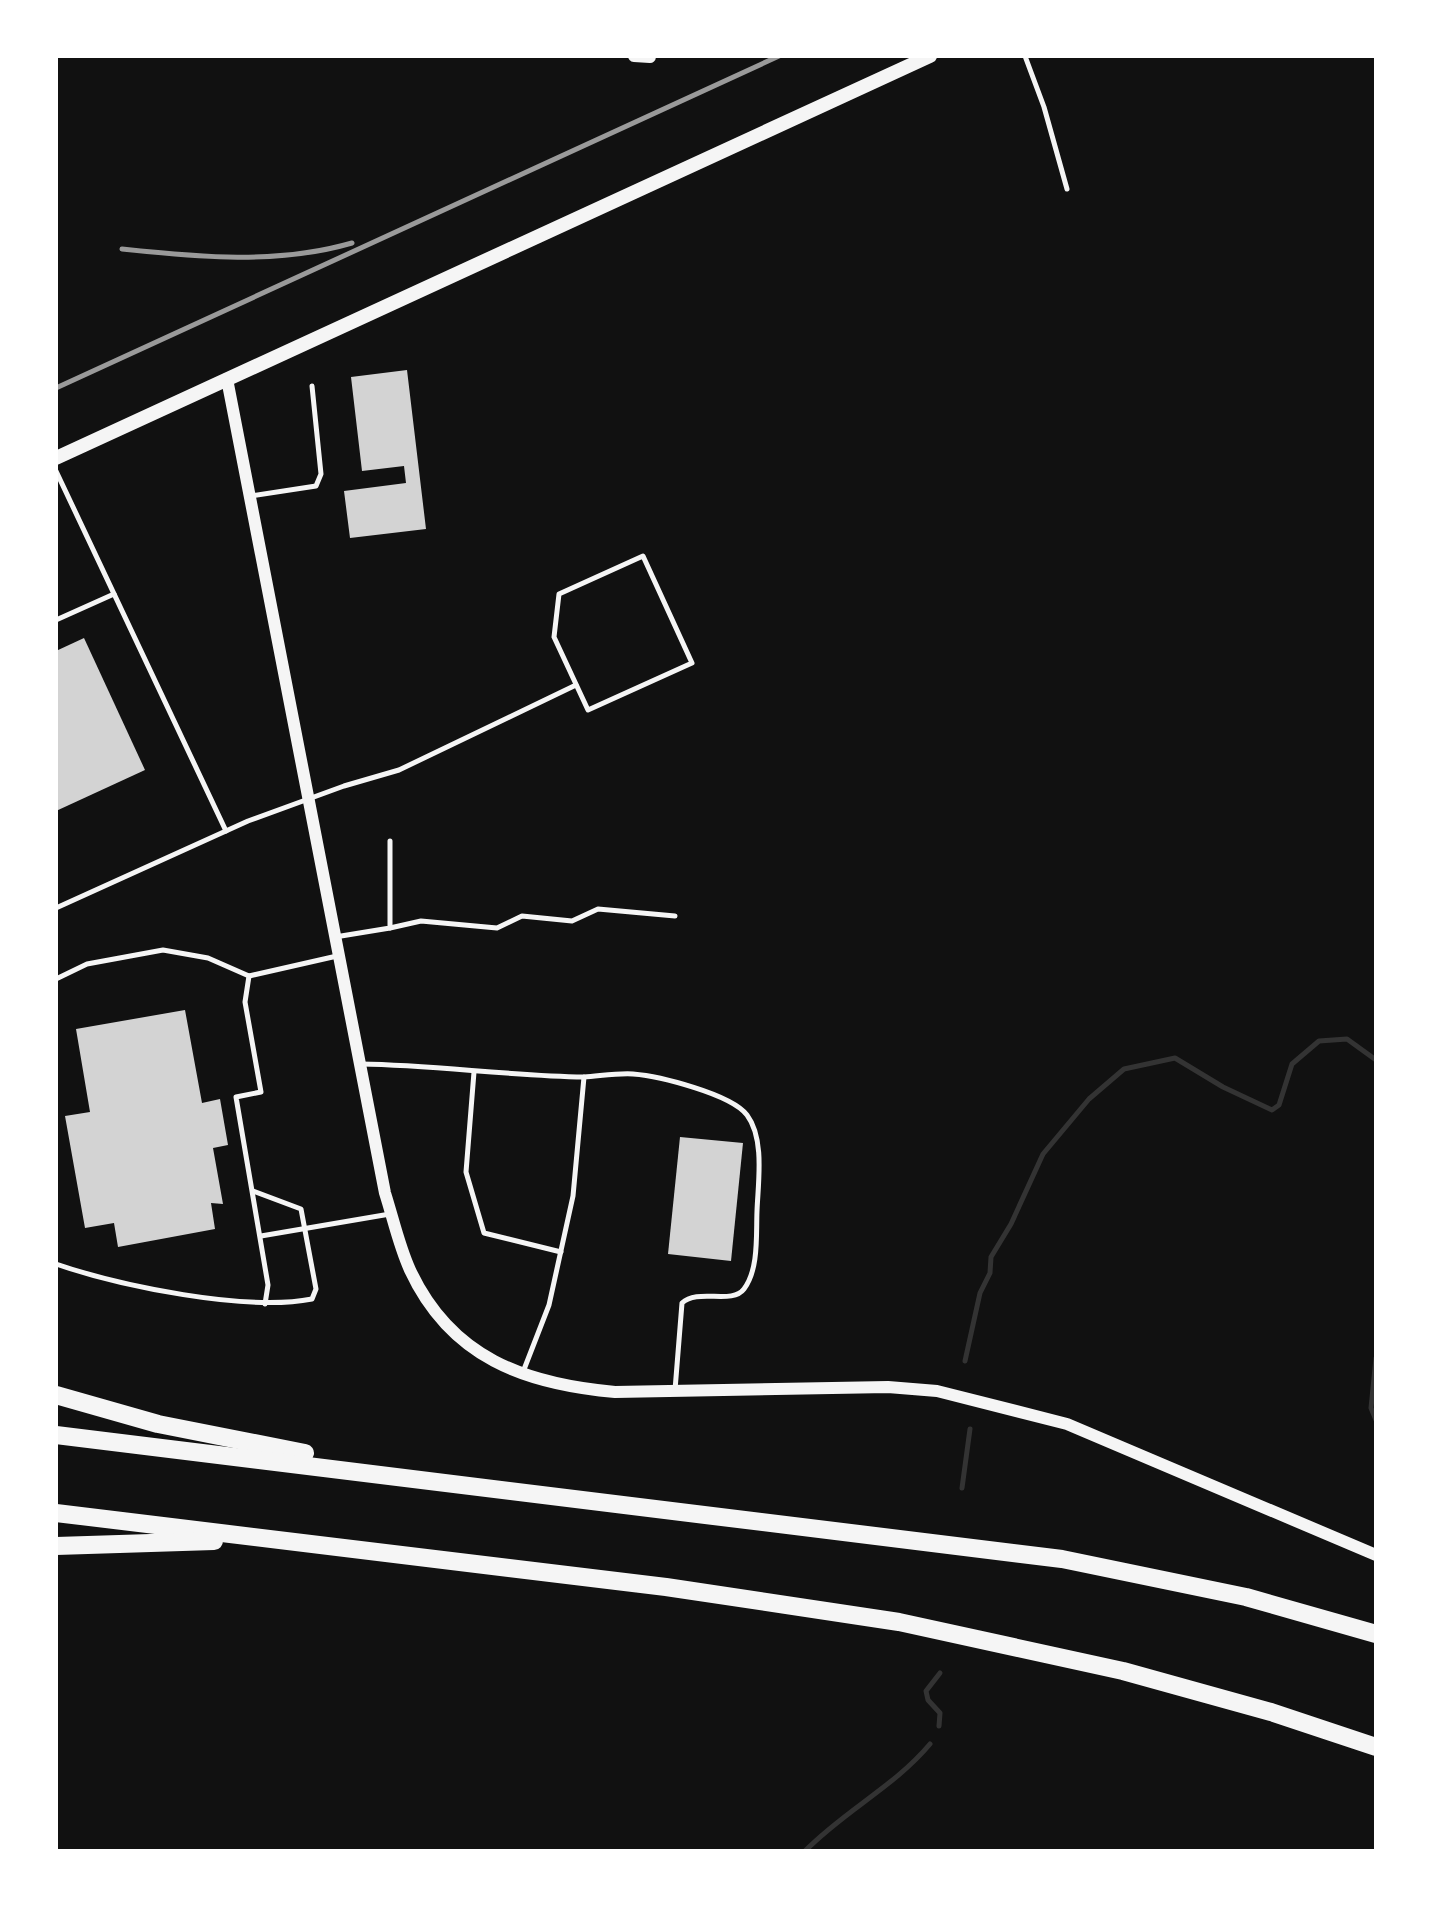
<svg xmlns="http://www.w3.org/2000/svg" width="1432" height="1907" font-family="'Source Sans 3',sans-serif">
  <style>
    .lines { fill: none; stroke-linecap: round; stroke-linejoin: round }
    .stream { stroke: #333; stroke-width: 5 }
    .building { fill: #d3d3d3 }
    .service { stroke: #f5f5f5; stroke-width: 5 }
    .tertiary { stroke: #f5f5f5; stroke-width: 12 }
    .secondary { stroke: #f5f5f5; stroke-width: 14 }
    .motorway { stroke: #f5f5f5; stroke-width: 18 }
    .rail { stroke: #9a9a9a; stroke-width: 5 }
  </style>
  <rect width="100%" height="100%" fill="#111"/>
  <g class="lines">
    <g class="stream">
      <polyline points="1376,1358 1371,1408 1376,1420"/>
      <polyline points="965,1361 980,1293 990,1273 991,1257 1011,1224 1043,1154 1089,1099 1124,1069 1175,1058 1223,1087 1272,1110 1279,1105 1292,1064 1319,1041 1347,1039 1376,1060"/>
      <polyline points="962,1488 970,1429"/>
      <polyline points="939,1726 940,1713 928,1700 926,1691 940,1673"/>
      <path d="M805 1851C844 1811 895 1786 930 1744"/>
    </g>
  </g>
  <g class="building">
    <polygon points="407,370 426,529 350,538 344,491 406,483 404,466 362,471 351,377"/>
    <polygon points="84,638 145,770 56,811 56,651"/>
    <polygon points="185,1010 202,1103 220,1099 228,1145 213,1148 223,1204 211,1203 215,1229 118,1247 114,1223 85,1228 65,1116 90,1112 76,1029"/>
    <polygon points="680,1137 743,1143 731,1261 668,1254"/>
  </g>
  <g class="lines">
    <g class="service">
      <polyline points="1025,56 1044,107 1067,189"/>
      <polyline points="56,471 226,831"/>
      <polyline points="251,496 316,486 321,474 312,386"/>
      <polygon points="643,556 692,663 588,710 554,637 559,594"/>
      <polyline points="56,620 114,594"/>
      <polyline points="56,908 248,821 344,786 399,770 576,685"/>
      <polyline points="390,928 421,921 497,928 522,916 572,921 598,909 675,916"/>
      <polyline points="335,937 390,928 390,841"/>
      <polyline points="249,976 245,1002 261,1092 236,1097 268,1285 265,1304"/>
      <polyline points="56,979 87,964 163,950 208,958 249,976 337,956"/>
      <path d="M361 1064C435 1065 509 1076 584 1077L573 1196 549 1305 523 1372"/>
      <polyline points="474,1072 466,1172 484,1233 561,1252"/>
      <path d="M584 1077C600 1076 617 1073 633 1074 659 1076 731 1094 747 1115 765 1139 758 1183 757 1211 756 1235 759 1269 744 1289 732 1305 698 1288 682 1303L675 1390"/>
      <polyline points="261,1236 390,1214"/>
      <path d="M56 1264C120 1286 246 1312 312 1299L316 1289 301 1209 253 1191"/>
    </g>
    <g class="tertiary">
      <polyline points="634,56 650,57"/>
      <path d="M227 379 385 1193C393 1218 399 1246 410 1270 451 1358 525 1384 615 1392L888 1387 937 1391 1067 1424 1376 1555"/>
    </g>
    <polyline class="secondary" points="56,458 930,56"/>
    <g class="motorway">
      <polyline points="56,1395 158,1424 305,1453"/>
      <polyline points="56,1435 1062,1559 1246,1597 1376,1634"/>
      <polyline points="56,1513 666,1587 899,1622 1123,1671 1271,1712 1376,1747"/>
      <polyline points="56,1546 214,1541"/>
    </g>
    <g class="rail">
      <path d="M122 249C199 257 276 265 352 243"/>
      <polyline points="56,388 779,56"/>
    </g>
  </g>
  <rect width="1432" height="1907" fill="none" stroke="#ffffff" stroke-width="116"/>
</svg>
